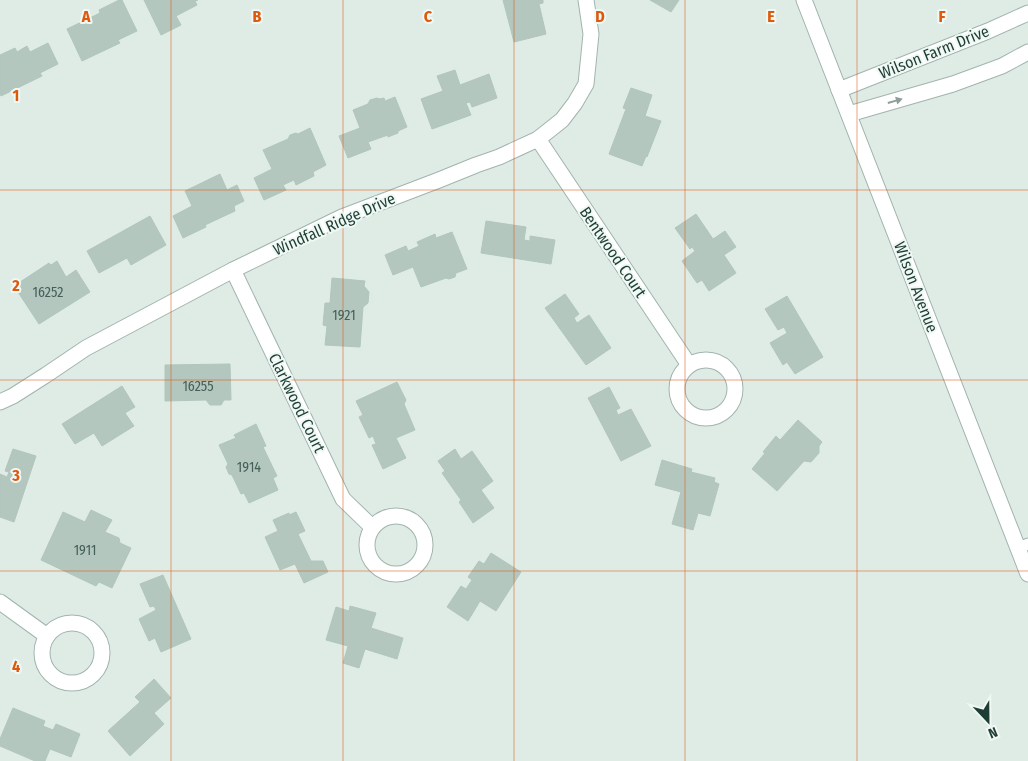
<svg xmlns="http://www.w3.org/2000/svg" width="1028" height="761" font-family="'Fira Sans Condensed',sans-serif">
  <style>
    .building { fill: #b4c7bf; stroke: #b1c6bd }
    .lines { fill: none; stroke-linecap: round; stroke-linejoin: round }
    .lane-casing { stroke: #a1b4ad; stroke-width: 13 }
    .street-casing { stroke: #a1b4ad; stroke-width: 17 }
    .lane { stroke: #fff; stroke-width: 11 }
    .street { stroke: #fff; stroke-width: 15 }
    .oneway { fill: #8e9e9a }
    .grid { fill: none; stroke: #de580e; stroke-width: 1; stroke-opacity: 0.55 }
    .labels { text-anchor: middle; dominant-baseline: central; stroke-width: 4; stroke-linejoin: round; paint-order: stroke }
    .number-label { font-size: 14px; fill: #446058 }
    .street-label { font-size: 16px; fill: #1e3e35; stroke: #f0f8f4 }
    .grid-label { font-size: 16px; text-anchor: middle; font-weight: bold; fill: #de580e; stroke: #f0f8f4; stroke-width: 4; stroke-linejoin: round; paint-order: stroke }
  </style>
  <rect width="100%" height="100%" fill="#dfece6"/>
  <g class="building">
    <polygon points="119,0 122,0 137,31 118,40 120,43 82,61 67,29 100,13 99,10"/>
    <polygon points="144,0 198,0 195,1 197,5 176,16 181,25 161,35"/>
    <polygon points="503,0 543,0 543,3 539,4 546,34 514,42"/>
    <polygon points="650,0 679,0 671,12"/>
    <polygon points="48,43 58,64 40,73 42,76 1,96 0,94 0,55 15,48 17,52 27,46 30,52"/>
    <polygon points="455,70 460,85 489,74 497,98 472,107 470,102 466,103 471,115 432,129 421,99 443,91 437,76"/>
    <polygon points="631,88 652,95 645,116 661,121 647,157 646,156 642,166 609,154 626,109 623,108"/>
    <polygon points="395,97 407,127 398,131 398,133 388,137 388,135 368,142 371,149 348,158 339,136 360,128 353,110 368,104 370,100 377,98 380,99 384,98 385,101"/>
    <polygon points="310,128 326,165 313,172 314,176 296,185 294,180 283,185 286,190 264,200 254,178 272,169 263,150 288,139 290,135 296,133 298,134"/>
    <polygon points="220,174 227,190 237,185 244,201 234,206 235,211 205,225 206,227 183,238 173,216 192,206 185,191"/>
    <polygon points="696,214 713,239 725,231 736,247 724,255 736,273 709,291 702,280 697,283 682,261 695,251 692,247 690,249 675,228"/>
    <polygon points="150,216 166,245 131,265 127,258 99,273 87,251"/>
    <polygon points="486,221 526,227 524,240 530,241 530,236 555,240 551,264 481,253"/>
    <polygon points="452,232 467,269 456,273 455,277 449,279 446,278 421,287 413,267 393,275 385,255 406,246 408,251 419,246 417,242 435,234 436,238"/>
    <polygon points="57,261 66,277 76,270 90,292 39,324 14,286 49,263 51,265"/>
    <polygon points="332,278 365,281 364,286 369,292 368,303 363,307 360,347 325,345 327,326 323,325 325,303 330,303"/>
    <polygon points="565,294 579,314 574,318 577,323 589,315 611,348 586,365 545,308"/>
    <polygon points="787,296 823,357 795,374 787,362 783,365 770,343 787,333 784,327 778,330 765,309"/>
    <polygon points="230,364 231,400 224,400 221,405 210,405 206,400 165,401 165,365"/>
    <polygon points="397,382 406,400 404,404 415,430 396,438 406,458 383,469 372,445 376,444 373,436 369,438 359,417 363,415 356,401"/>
    <polygon points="122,386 135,407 125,413 134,426 102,446 94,433 75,444 62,424"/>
    <polygon points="609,387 620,408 616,410 618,415 631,409 651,446 621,461 588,398"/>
    <polygon points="798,420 822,442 819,446 819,453 811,462 804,461 777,491 752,469 765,453 763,452 776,436 780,440"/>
    <polygon points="256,424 266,446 263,447 277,476 273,478 278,490 249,503 244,493 241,494 232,475 229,474 226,467 228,464 219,445 236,438 234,435"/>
    <polygon points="13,449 36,456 14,522 0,517 0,474 7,477 9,472 5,471"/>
    <polygon points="455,449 461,459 472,451 493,481 481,490 494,508 473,523 459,502 461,500 442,473 445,471 438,461"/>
    <polygon points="662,460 692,469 691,472 715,478 714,482 719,484 710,516 698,513 693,530 672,524 681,492 655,485"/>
    <polygon points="91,510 112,520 105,532 119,538 120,543 131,548 112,588 99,582 96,586 41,560 63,512 85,522"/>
    <polygon points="296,512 305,531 298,534 311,561 323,561 328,572 304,583 295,564 280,570 265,537 278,531 273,520 289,513 289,515"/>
    <polygon points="491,553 521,572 496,611 480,601 468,621 447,607 461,586 466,589 472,580 468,577 479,561 484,564"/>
    <polygon points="163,575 191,639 161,652 155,638 149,641 139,619 156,610 154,606 150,607 140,584"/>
    <polygon points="350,606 376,613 371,628 403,638 397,659 365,649 359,668 343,663 348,646 326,640 336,607 349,611"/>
    <polygon points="154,679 171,698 154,713 164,724 130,756 108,731 140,702 135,697"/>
    <polygon points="13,708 45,721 43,726 53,730 56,724 80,734 71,757 50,749 45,761 35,761 0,746 0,739"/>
  </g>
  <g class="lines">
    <g class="lane-casing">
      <polyline id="lane" points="1018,548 1028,544"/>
    </g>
    <g class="street-casing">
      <g id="street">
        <polyline points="804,0 1028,574"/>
        <polyline points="839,90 988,31 1028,13"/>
        <polyline points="849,114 953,84 1002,66 1028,52"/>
        <polyline points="538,139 689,365"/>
        <polyline points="233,270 343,499 372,527"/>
        <circle cx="706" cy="389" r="29"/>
        <polyline points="0,402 13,396 46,375 86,348 233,270 342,217 439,180 476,165 499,157 538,139 562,120 575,103 586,84 591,34 586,0"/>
        <circle cx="396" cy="545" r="29"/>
        <polyline points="0,602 47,636"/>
        <circle cx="72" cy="653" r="30"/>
      </g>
    </g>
    <use href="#lane" class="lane"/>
    <use href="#street" class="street"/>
  </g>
  <defs><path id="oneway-solid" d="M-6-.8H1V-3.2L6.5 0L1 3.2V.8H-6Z" transform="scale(1.25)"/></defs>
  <use class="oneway" href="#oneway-solid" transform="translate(895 101) rotate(-16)"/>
  <path class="grid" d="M171 0V761M343 0V761M514 0V761M685 0V761M857 0V761M0 190H1028M0 380H1028M0 571H1028"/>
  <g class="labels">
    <g class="number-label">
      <text x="48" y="292">16252</text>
      <text x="344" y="315">1921</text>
      <text x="198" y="386">16255</text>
      <text x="249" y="467">1914</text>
      <text x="85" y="550">1911</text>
    </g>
    <g class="street-label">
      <text transform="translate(934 52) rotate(-22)">Wilson Farm Drive</text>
      <text transform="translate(334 224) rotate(-24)">Windfall Ridge Drive</text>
      <text transform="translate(613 252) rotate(56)">Bentwood Court</text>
      <text transform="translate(916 287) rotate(69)">Wilson Avenue</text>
      <text transform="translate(297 403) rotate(64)">Clarkwood Court</text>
    </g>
  </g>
  <g class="grid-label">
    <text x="86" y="22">A</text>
    <text x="257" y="22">B</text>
    <text x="428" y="22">C</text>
    <text x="600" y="22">D</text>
    <text x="771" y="22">E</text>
    <text x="942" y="22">F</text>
    <text x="16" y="101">1</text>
    <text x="16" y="291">2</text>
    <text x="16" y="481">3</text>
    <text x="16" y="672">4</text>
  </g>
  <g transform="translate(988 721) rotate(158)" stroke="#f0f8f4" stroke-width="4" paint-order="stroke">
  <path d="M0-4L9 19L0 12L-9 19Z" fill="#1e3e35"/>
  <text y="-8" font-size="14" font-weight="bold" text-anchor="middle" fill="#1e3e35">N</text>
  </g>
</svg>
